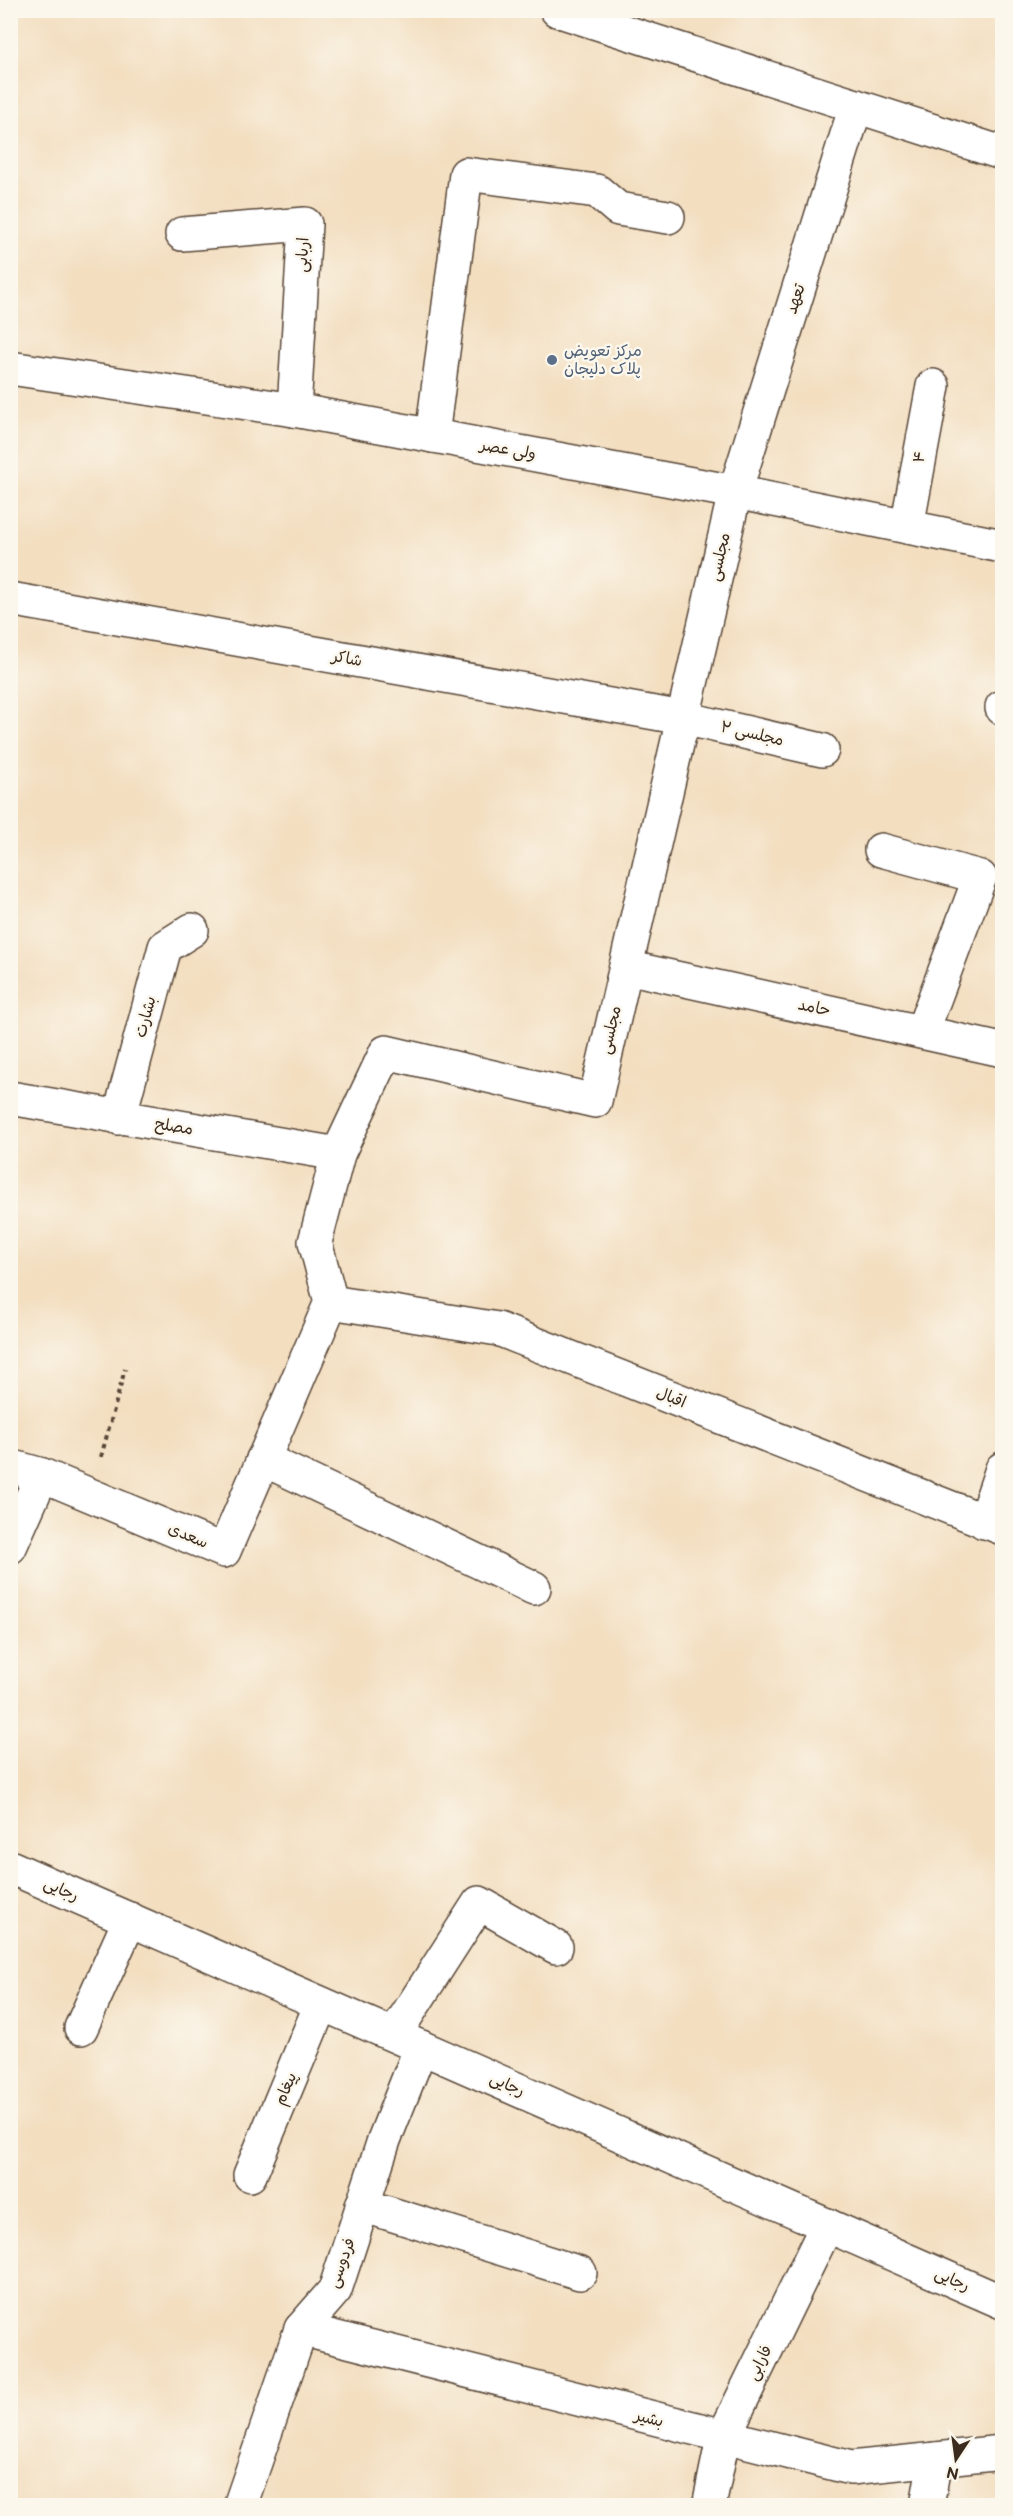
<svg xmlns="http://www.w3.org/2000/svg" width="1013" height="2516" font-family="'Balsamiq Sans','Playpen Sans Arabic',sans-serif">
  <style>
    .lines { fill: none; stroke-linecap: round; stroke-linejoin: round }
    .minor-casing { stroke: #574536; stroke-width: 36 }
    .tertiary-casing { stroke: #574536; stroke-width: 36 }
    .secondary-casing { stroke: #574536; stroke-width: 36 }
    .path { stroke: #574536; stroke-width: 4; stroke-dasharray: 4.5 4.5; stroke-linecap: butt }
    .minor { stroke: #fff; stroke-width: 33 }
    .tertiary { stroke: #fff; stroke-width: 33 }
    .secondary { stroke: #fff; stroke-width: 33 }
    .service-dot { fill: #5c6f8a; stroke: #fbf7ec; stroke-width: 2 }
    .labels { text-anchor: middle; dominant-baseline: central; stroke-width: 5; stroke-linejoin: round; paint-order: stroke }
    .street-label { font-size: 16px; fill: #3b2a1e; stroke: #fbf7ec }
    .service-label { font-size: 16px; fill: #4e5e75; stroke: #fbf7ec; text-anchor: start }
  </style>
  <rect width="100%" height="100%" fill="#fbf7ec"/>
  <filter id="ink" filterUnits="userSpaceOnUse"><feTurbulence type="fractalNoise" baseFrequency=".0167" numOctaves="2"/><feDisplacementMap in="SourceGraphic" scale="12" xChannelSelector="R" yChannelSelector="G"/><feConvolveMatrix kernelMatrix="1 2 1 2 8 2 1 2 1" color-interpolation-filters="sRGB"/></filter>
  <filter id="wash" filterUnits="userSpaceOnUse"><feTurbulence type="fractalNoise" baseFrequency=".008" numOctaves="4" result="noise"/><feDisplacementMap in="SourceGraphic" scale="24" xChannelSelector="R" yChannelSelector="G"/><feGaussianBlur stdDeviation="1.35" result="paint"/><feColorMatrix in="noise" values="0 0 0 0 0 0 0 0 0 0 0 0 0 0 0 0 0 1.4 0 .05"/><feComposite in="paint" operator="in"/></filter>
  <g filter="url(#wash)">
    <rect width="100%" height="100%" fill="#f3dec0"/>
  </g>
  <g filter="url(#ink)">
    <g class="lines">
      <g class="minor-casing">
        <g id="minor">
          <polyline points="557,10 1002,153"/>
          <polyline points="182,234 305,224 294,410"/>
          <polyline points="432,436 466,174 597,191 618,209 668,217"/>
          <polyline points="907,527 933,386"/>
          <polyline points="10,599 683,718 822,750"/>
          <polyline points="1002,708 1002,707"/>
          <polyline points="881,850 980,877 922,1032"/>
          <polyline points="626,967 1002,1050"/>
          <polyline points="10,1098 338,1154"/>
          <polyline points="119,1118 165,947 192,930"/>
          <polyline points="331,1302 315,1242 338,1154 386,1052 595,1101 735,492 856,106"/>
          <polyline points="331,1302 498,1329 1002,1528"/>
          <polyline points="263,1459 534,1588"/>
          <polyline points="10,1466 42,1475"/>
          <polyline points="984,1522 1002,1469"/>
          <polyline points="10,1547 42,1475 224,1551 331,1302"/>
          <polyline points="81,2028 130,1919"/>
          <polyline points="394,2035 479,1903 556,1947"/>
          <polyline points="250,2175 321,2004"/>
          <polyline points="362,2205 580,2273"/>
          <polyline points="301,2329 851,2468 1002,2452"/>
          <polyline points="240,2506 301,2329 335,2290 384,2140 421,2047"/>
          <polyline points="709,2506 723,2438 827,2225"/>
          <polyline points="927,2506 935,2459"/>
        </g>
      </g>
      <g class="tertiary-casing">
        <polyline id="tertiary" points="10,368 294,410 735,492 1002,546"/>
      </g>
      <g class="secondary-casing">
        <polyline id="secondary" points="10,1867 1002,2302"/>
      </g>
      <polyline class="path" points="101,1457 125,1369"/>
      <use href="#minor" class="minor"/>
      <use href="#tertiary" class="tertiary"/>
      <use href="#secondary" class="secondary"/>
    </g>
  </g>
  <circle class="service-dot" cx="552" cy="360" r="6"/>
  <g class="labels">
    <g class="street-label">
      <text transform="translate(303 255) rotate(-87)">اربابی</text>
      <text transform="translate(796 299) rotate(-72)">تعهد</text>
      <text transform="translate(508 450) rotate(10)">ولی عصر</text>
      <text transform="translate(920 457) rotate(-79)">۴</text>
      <text transform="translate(720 557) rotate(-77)">مجلسی</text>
      <text transform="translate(347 659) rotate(10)">شاکر</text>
      <text transform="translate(752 734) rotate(13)">مجلسی ۲</text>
      <text transform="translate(814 1008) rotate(12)">حامد</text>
      <text transform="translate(146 1017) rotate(-75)">بشارت</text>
      <text transform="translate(611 1030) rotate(-77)">مجلسی</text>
      <text transform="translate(174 1127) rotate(9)">مصلح</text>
      <text transform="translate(671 1398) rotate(22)">اقبال</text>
      <text transform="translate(188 1536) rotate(23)">سعدی</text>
      <text transform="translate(61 1890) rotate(24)">رجایی</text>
      <text transform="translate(507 2085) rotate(24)">رجایی</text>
      <text transform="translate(286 2089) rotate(-67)">پیغام</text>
      <text transform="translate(342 2263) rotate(-70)">فردوسی</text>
      <text transform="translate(952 2280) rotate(24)">رجایی</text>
      <text transform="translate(760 2363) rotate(-64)">فارابی</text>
      <text transform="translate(649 2419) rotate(14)">بشیر</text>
    </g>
    <g class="service-label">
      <text x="564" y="351">مرکز تعویض<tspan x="564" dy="18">پلاک دلیجان</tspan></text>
    </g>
  </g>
  <rect width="1013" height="2516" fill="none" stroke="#fbf7ec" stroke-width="36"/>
  <g transform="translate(956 2459) rotate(193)" stroke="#fbf7ec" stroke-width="4.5" paint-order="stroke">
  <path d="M0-4.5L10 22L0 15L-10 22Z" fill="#3b2a1e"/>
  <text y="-9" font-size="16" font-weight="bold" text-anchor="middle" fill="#3b2a1e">N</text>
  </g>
</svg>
